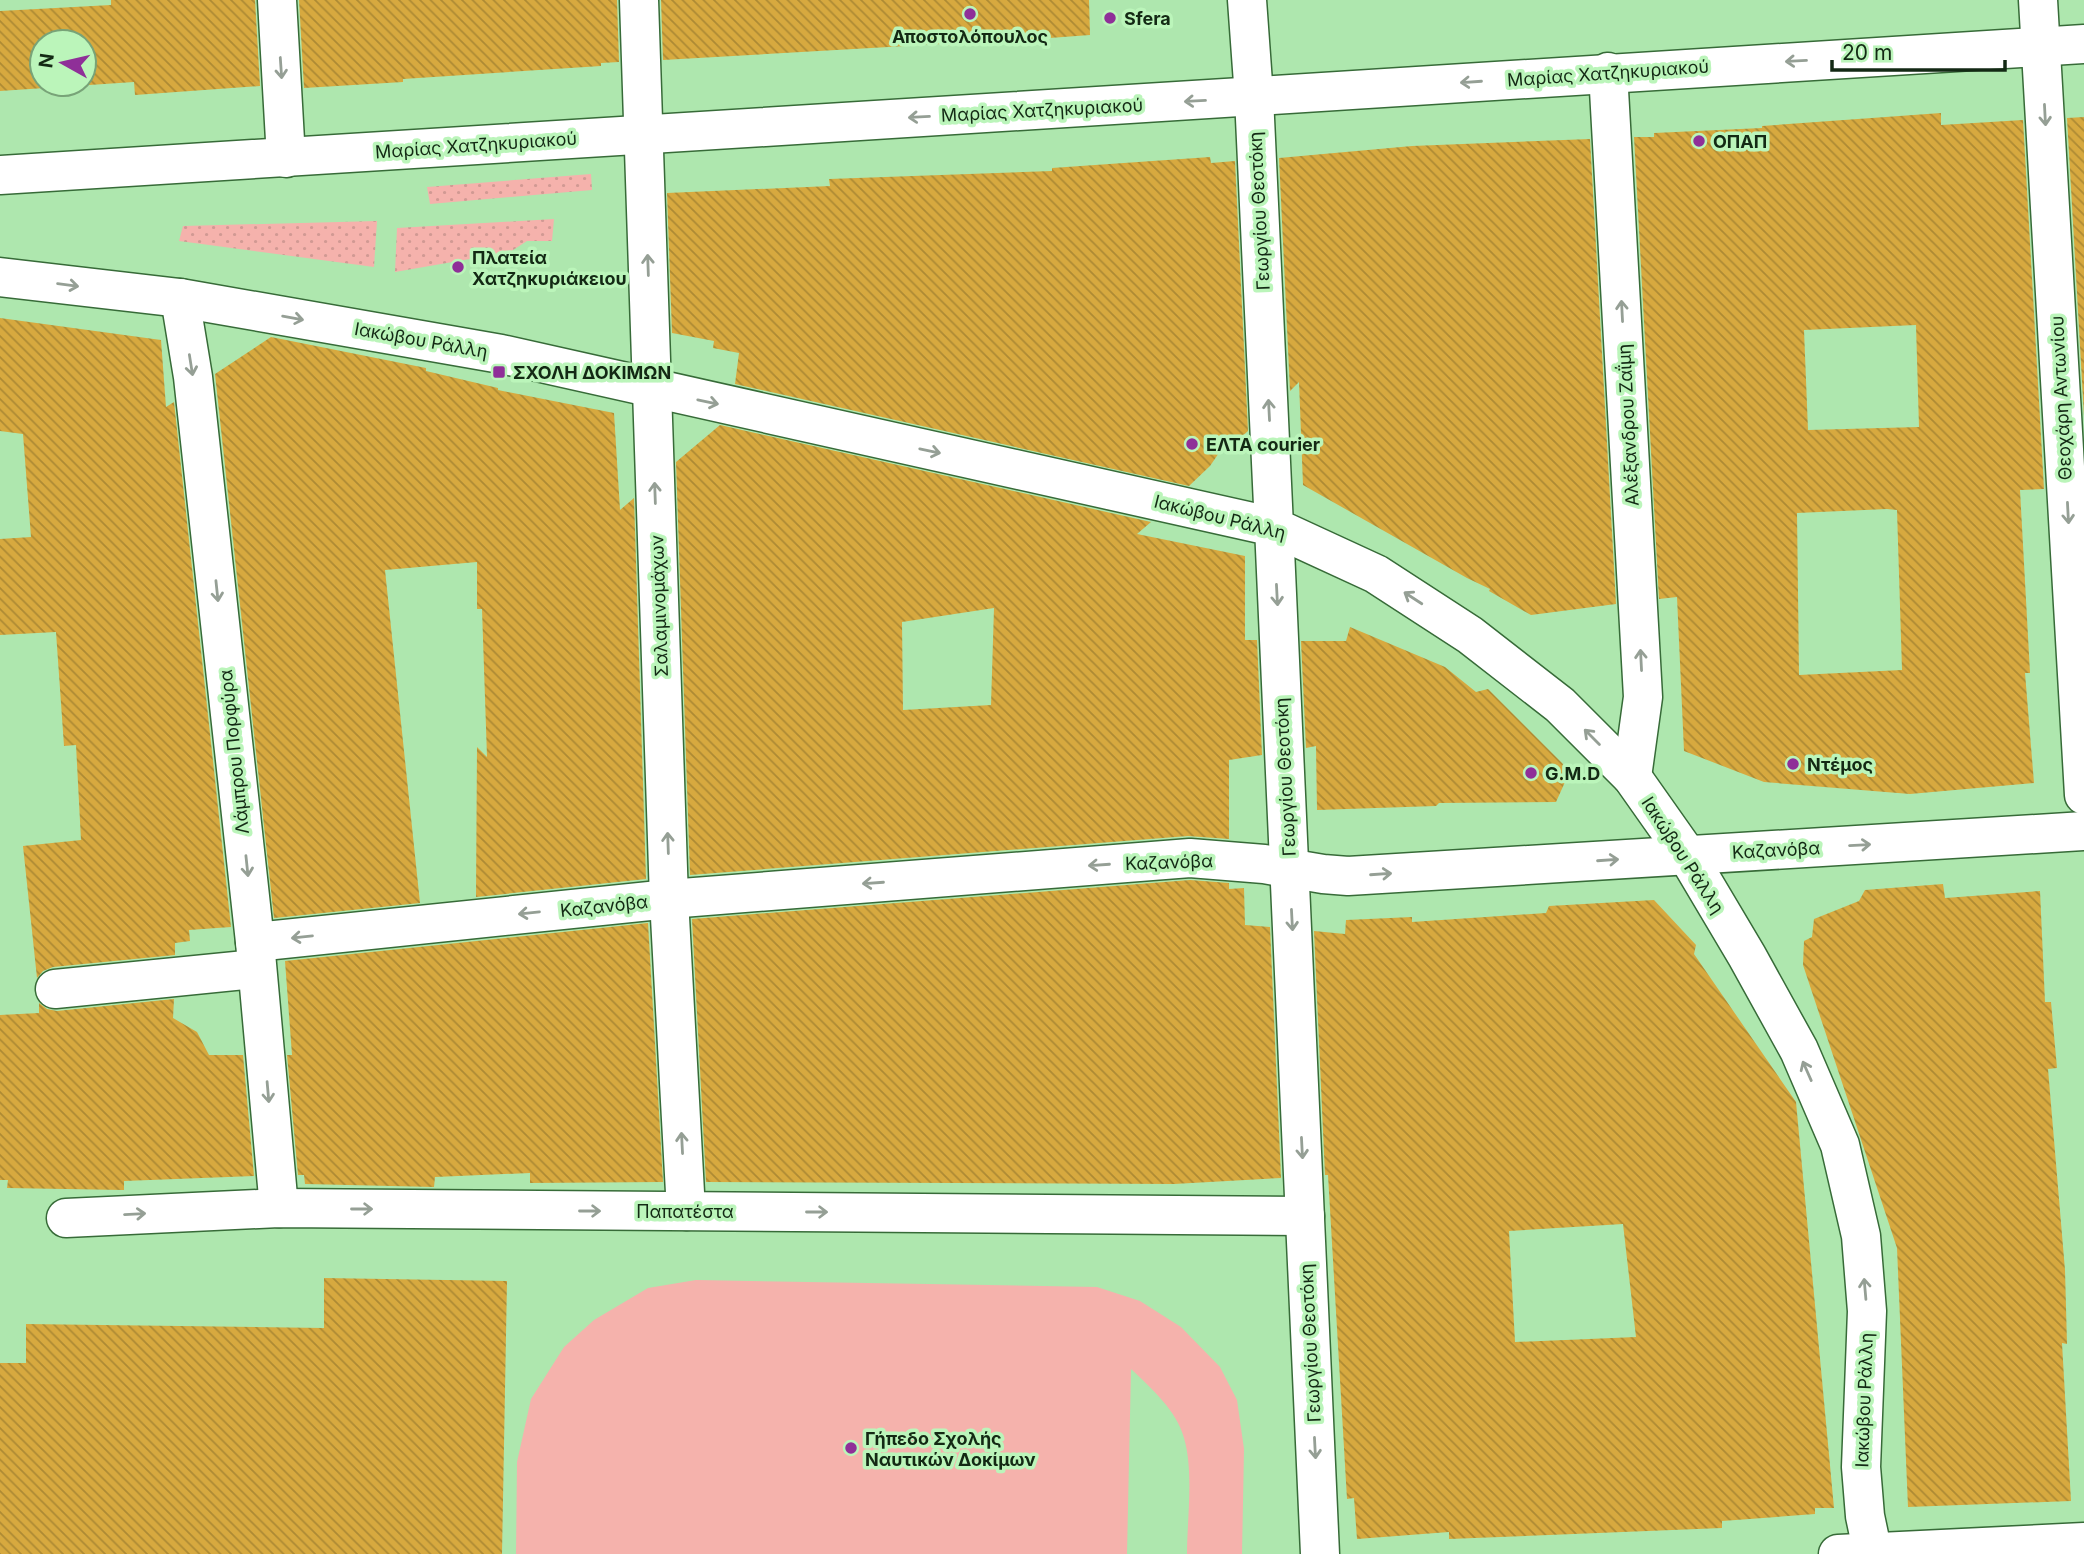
<svg xmlns="http://www.w3.org/2000/svg" width="2084" height="1554" font-family="Inter,sans-serif">
  <style>
    .grass { fill: url(#grass-dots) }
    .pitch { fill: #f5b2ac }
    .building { fill: url(#building-back-hatch); fill-rule: evenodd }
    .lines { fill: none; stroke-linecap: round; stroke-linejoin: round }
    .minor-casing { stroke: #376b38; stroke-width: 41 }
    .major-casing { stroke: #376b38; stroke-width: 41 }
    .minor { stroke: #fff; stroke-width: 38 }
    .major { stroke: #fff; stroke-width: 38 }
    .oneway { stroke: #959f95 }
    .poi-dot { fill: #8f2f98; stroke: #bbf5ba; stroke-width: 2.5 }
    .labels { text-anchor: middle; dominant-baseline: central; stroke-width: 7; stroke-linejoin: round; paint-order: stroke }
    .poi-label { font-size: 18px; font-weight: bold; fill: #132914; stroke: #bbf5ba; text-anchor: start }
    .street-label { font-size: 18px; fill: #132914; stroke: #bbf5ba }
  </style>
  <defs>
    <pattern id="grass-dots" width="8" height="8" patternUnits="userSpaceOnUse" patternTransform="scale(1.75)"><rect width="8" height="8" fill="#f5b2ac"/><path d="M2 2h.1M6 6h.1" fill="none" stroke="#d19993" stroke-width="1.8" stroke-linecap="round"/></pattern>
    <pattern id="building-back-hatch" width="6" height="6" patternUnits="userSpaceOnUse" patternTransform="scale(1.75)"><rect width="6" height="6" fill="#d7a93f"/><path d="M-1 5l2 2M0 0l6 6M5-1l2 2" fill="none" stroke="#ad8a34"/></pattern>
  </defs>
  <rect width="100%" height="100%" fill="#aee7ae"/>
  <g class="grass">
    <polygon points="591,174 592,190 430,204 427,187"/>
    <polygon points="554,219 552,241 527,241 510,252 395,272 397,228"/>
    <polygon points="377,221 374,267 179,241 183,226"/>
  </g>
  <path class="pitch" d="M696 1280 1097 1287 1140 1301 1181 1327 1220 1367 1237 1400 1244 1449 1242 1554H1187C1187 1519 1194 1472 1184 1438 1177 1411 1151 1388 1131 1369L1127 1554H516L517 1462 531 1399 564 1347 594 1320 648 1288Z"/>
  <g class="building">
    <path d="M111 0H255L260 86 135 95 134 82 0 91V11L111 5ZM42 42H84V84H42Z"/>
    <polygon points="299,0 617,0 619,62 601,63 601,66 403,79 403,82 304,88"/>
    <polygon points="661,0 1089,0 1090,35 941,46 941,44 663,60"/>
    <path d="M1941 113V125L2023 120 2044 489 2020 490 2030 673H2025L2034 783 1910 794 1764 782 1684 751 1677 597 1659 599 1634 137H1654V133L1762 128V126ZM1916 325 1919 427 1808 430 1804 330ZM1887 509 1897 510 1902 670 1799 675 1797 513Z"/>
    <polygon points="2084,117 2084,416 2067,118"/>
    <polygon points="1590,139 1616,604 1531,615 1489,591 1490,589 1467,578 1303,485 1299,382 1290,391 1279,158 1412,146"/>
    <polygon points="1210,157 1211,163 1235,161 1248,431 1228,449 1223,447 1210,466 1189,486 735,384 739,353 713,348 714,341 672,333 667,193 830,186 829,179 1052,171 1052,168"/>
    <polygon points="0,318 161,340 166,407 174,402 231,927 189,930 190,941 175,943 175,955 53,967 43,971 37,978 23,846 81,840 76,745 64,746 56,632 0,635 0,539 31,537 23,434 0,431"/>
    <polygon points="271,337 426,368 426,371 498,388 498,390 614,413 620,510 634,498 646,879 476,897 477,747 487,757 482,609 477,609 477,562 385,570 420,903 274,918 215,374"/>
    <path d="M720 425 1151 522 1137 534 1245 556V640H1257L1262 755 1229 760V839L1188 836 690 875 676 462ZM994 608 991 705 903 710 902 622Z"/>
    <polygon points="1350,627 1445,667 1476,692 1488,689 1570,771 1556,802 1439,803 1436,806 1317,810 1316,746 1306,748 1301,641 1346,641"/>
    <polygon points="1190,880 1229,883 1229,889 1244,888 1245,925 1270,927 1281,1178 1174,1184 706,1182 692,919"/>
    <polygon points="1943,884 1945,898 2040,891 2045,1002 2051,1002 2057,1068 2048,1069 2065,1270 2067,1344 2062,1343 2071,1501 1908,1507 1897,1248 1803,965 1804,941 1812,937 1814,919 1859,901 1865,890"/>
    <path d="M1654 900 1696 945 1694 954 1796 1102 1834 1508H1815V1514L1722 1521V1528L1449 1539V1532L1357 1539 1354 1498 1347 1499 1328 1175H1325L1314 931 1345 934 1346 920 1412 917V922L1546 913 1549 906ZM1623 1224 1636 1337 1515 1342 1509 1231Z"/>
    <polygon points="648,923 663,1182 530,1183 530,1173 435,1177 434,1187 305,1184 304,1175 298,1175 287,1055 292,1055 285,961"/>
    <polygon points="174,999 173,1018 197,1032 209,1055 243,1055 254,1176 124,1181 124,1190 7,1188 8,1180 0,1180 0,1015 39,1013 39,1003 47,1009 57,1011"/>
    <polygon points="324,1278 507,1281 502,1554 0,1554 0,1363 26,1363 26,1324 324,1328"/>
  </g>
  <g class="lines">
    <g class="minor-casing">
      <g id="minor">
        <polyline points="277,0 286,158"/>
        <polyline points="639,0 669,899 686,1211"/>
        <polyline points="1247,0 1254,97 1274,527 1376,574 1470,635 1560,705 1632,777 1687,855 1747,956 1799,1050 1840,1145 1861,1236 1867,1311 1861,1467 1865,1516 1873,1554"/>
        <polyline points="2038,0 2084,795"/>
        <polyline points="1608,72 1643,697 1632,777"/>
        <polyline points="0,175 2084,44"/>
        <polyline points="180,298 193,377 255,942 279,1208"/>
        <polyline points="255,942 669,899 1190,858 1264,864 1323,874 1348,876 2084,831"/>
        <polyline points="55,989 256,969"/>
        <polyline points="66,1218 279,1208 1305,1216"/>
        <polyline points="1838,1554 2084,1542"/>
      </g>
    </g>
    <g class="major-casing">
      <polyline id="major" points="0,277 180,298 501,354 1274,527 1320,1554"/>
    </g>
    <use href="#minor" class="minor"/>
    <use href="#major" class="major"/>
  </g>
  <defs><path id="oneway-shaft" d="M-6 0H5M1.5-3L5.5 0L1.5 3" fill="none" stroke-width="1.6" stroke-linecap="round" stroke-linejoin="round" transform="scale(1.75)"/></defs>
  <g class="oneway">
    <use href="#oneway-shaft" transform="translate(1796 61) rotate(177)"/>
    <use href="#oneway-shaft" transform="translate(281 68) rotate(86)"/>
    <use href="#oneway-shaft" transform="translate(1471 82) rotate(176)"/>
    <use href="#oneway-shaft" transform="translate(1195 101) rotate(177)"/>
    <use href="#oneway-shaft" transform="translate(2045 115) rotate(87)"/>
    <use href="#oneway-shaft" transform="translate(919 117) rotate(177)"/>
    <use href="#oneway-shaft" transform="translate(648 265) rotate(-92)"/>
    <use href="#oneway-shaft" transform="translate(68 285) rotate(7)"/>
    <use href="#oneway-shaft" transform="translate(1622 311) rotate(-93)"/>
    <use href="#oneway-shaft" transform="translate(293 318) rotate(10)"/>
    <use href="#oneway-shaft" transform="translate(191 365) rotate(81)"/>
    <use href="#oneway-shaft" transform="translate(708 402) rotate(12)"/>
    <use href="#oneway-shaft" transform="translate(1269 410) rotate(-93)"/>
    <use href="#oneway-shaft" transform="translate(930 451) rotate(12)"/>
    <use href="#oneway-shaft" transform="translate(655 493) rotate(-92)"/>
    <use href="#oneway-shaft" transform="translate(2068 513) rotate(87)"/>
    <use href="#oneway-shaft" transform="translate(217 591) rotate(84)"/>
    <use href="#oneway-shaft" transform="translate(1277 595) rotate(87)"/>
    <use href="#oneway-shaft" transform="translate(1413 598) rotate(-147)"/>
    <use href="#oneway-shaft" transform="translate(1641 660) rotate(-93)"/>
    <use href="#oneway-shaft" transform="translate(1592 737) rotate(-135)"/>
    <use href="#oneway-shaft" transform="translate(668 843) rotate(-92)"/>
    <use href="#oneway-shaft" transform="translate(1860 845) rotate(-3)"/>
    <use href="#oneway-shaft" transform="translate(1608 860) rotate(-4)"/>
    <use href="#oneway-shaft" transform="translate(1099 865) rotate(176)"/>
    <use href="#oneway-shaft" transform="translate(247 866) rotate(84)"/>
    <use href="#oneway-shaft" transform="translate(1381 874) rotate(-4)"/>
    <use href="#oneway-shaft" transform="translate(873 883) rotate(176)"/>
    <use href="#oneway-shaft" transform="translate(529 913) rotate(174)"/>
    <use href="#oneway-shaft" transform="translate(1292 920) rotate(87)"/>
    <use href="#oneway-shaft" transform="translate(302 937) rotate(174)"/>
    <use href="#oneway-shaft" transform="translate(1807 1071) rotate(-114)"/>
    <use href="#oneway-shaft" transform="translate(268 1092) rotate(85)"/>
    <use href="#oneway-shaft" transform="translate(682 1143) rotate(-93)"/>
    <use href="#oneway-shaft" transform="translate(1302 1148) rotate(87)"/>
    <use href="#oneway-shaft" transform="translate(362 1209)"/>
    <use href="#oneway-shaft" transform="translate(590 1211)"/>
    <use href="#oneway-shaft" transform="translate(817 1212)"/>
    <use href="#oneway-shaft" transform="translate(135 1214) rotate(-3)"/>
    <use href="#oneway-shaft" transform="translate(1865 1289) rotate(-95)"/>
    <use href="#oneway-shaft" transform="translate(1315 1448) rotate(87)"/>
  </g>
  <g class="poi-dot">
    <circle cx="970" cy="14" r="7"/>
    <circle cx="1110" cy="18" r="7"/>
    <circle cx="1699" cy="141" r="7"/>
    <circle cx="458" cy="267" r="7"/>
    <rect x="492" y="365" width="14" height="14" rx="3.5"/>
    <circle cx="1192" cy="444" r="7"/>
    <circle cx="1793" cy="764" r="7"/>
    <circle cx="1531" cy="773" r="7"/>
    <circle cx="851" cy="1448" r="7"/>
  </g>
  <g class="labels">
    <g class="poi-label">
      <text x="1124" y="18">Sfera</text>
      <text x="970" y="36" text-anchor="middle">Αποστολόπουλος</text>
      <text x="1713" y="141">ΟΠΑΠ</text>
      <text x="472" y="257">Πλατεία<tspan x="472" dy="21">Χατζηκυριάκειου</tspan></text>
      <text x="513" y="372">ΣΧΟΛΗ ΔΟΚΙΜΩΝ</text>
      <text x="1206" y="444">ΕΛΤΑ courier</text>
      <text x="1807" y="764">Ντέμος</text>
      <text x="1545" y="773">G.M.D</text>
      <text x="865" y="1438">Γήπεδο Σχολής<tspan x="865" dy="21">Ναυτικών Δοκίμων</tspan></text>
    </g>
    <g class="street-label">
      <text transform="translate(1608 73) rotate(-4)">Μαρίας Χατζηκυριακού</text>
      <text transform="translate(1042 110) rotate(-3)">Μαρίας Χατζηκυριακού</text>
      <text transform="translate(476 145) rotate(-4)">Μαρίας Χατζηκυριακού</text>
      <text transform="translate(1259 211) rotate(-93)">Γεωργίου Θεοτόκη</text>
      <text transform="translate(421 340) rotate(10)">Ιακώβου Ράλλη</text>
      <text transform="translate(2061 398) rotate(-93)">Θεοχάρη Αντωνίου</text>
      <text transform="translate(1628 425) rotate(-93)">Αλέξανδρου Ζαΐμη</text>
      <text transform="translate(1220 517) rotate(14)">Ιακώβου Ράλλη</text>
      <text transform="translate(659 606) rotate(-92)">Σαλαμινομάχων</text>
      <text transform="translate(234 752) rotate(-96)">Λάμπρου Πορφύρα</text>
      <text transform="translate(1285 777) rotate(-93)">Γεωργίου Θεοτόκη</text>
      <text transform="translate(1776 850) rotate(-3)">Καζανόβα</text>
      <text transform="translate(1683 855) rotate(57)">Ιακώβου Ράλλη</text>
      <text transform="translate(1169 862) rotate(-2)">Καζανόβα</text>
      <text transform="translate(604 906) rotate(-6)">Καζανόβα</text>
      <text x="685" y="1211">Παπατέστα</text>
      <text transform="translate(1310 1343) rotate(-93)">Γεωργίου Θεοτόκη</text>
      <text transform="translate(1864 1400) rotate(-88)">Ιακώβου Ράλλη</text>
    </g>
  </g>
  <g transform="translate(63 63) rotate(278)"><circle r="33" fill="#bbf5ba" stroke="#78a378" stroke-width="2"/>
  <path d="M0-5L12 26L0 18L-12 26Z" fill="#8f2f98"/>
  <text y="-10" font-size="19" font-weight="bold" text-anchor="middle" fill="#132914">N</text>
  </g>
  <path d="M1832 60v10h173v-10" fill="none" stroke="#132914" stroke-width="3.5"/>
  <text x="1842" y="60" font-size="21" fill="#132914" stroke="#bbf5ba" stroke-width="5" paint-order="stroke">20 m</text>
</svg>
